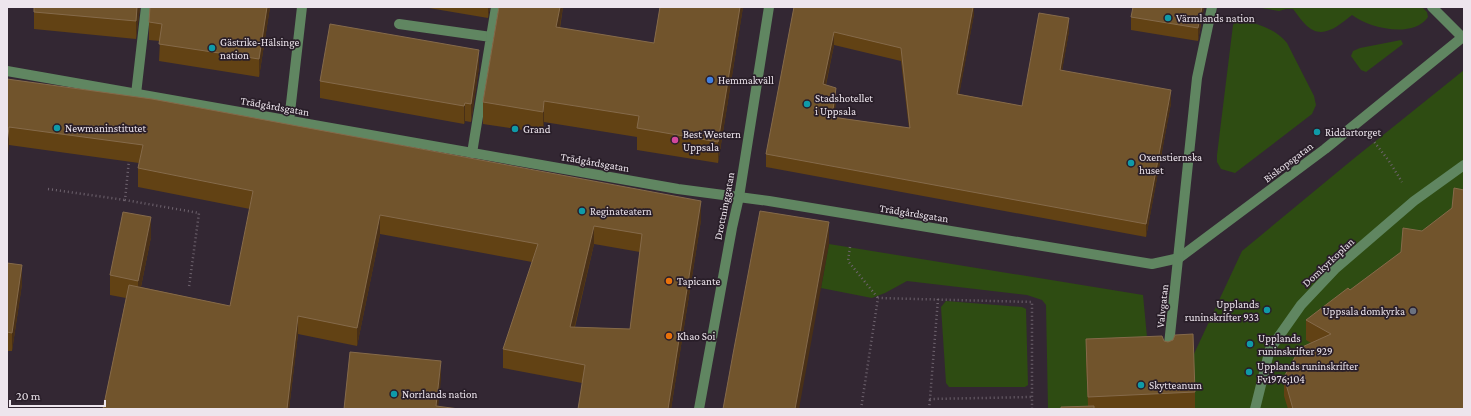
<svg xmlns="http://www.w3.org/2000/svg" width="1471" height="416" font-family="'Crimson Pro',serif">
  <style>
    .green { fill: #2e4c12 }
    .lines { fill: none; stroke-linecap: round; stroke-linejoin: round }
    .path { stroke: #6f646f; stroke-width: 2.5; stroke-dasharray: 1 3; stroke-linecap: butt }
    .minor { stroke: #608661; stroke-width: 10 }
    .wall { fill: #624214; fill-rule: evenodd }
    .shaded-wall { fill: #493017 }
    .building { fill: #71542c; stroke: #856a4a; fill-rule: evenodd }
    .culture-dot { fill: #0f9aa8; stroke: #291e29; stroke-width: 1.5 }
    .shop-dot { fill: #3f7fe0; stroke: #291e29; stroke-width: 1.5 }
    .hotel-dot { fill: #d1479c; stroke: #291e29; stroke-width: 1.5 }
    .food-dot { fill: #e8710a; stroke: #291e29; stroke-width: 1.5 }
    .worship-dot { fill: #6b7280; stroke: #291e29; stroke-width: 1.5 }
    .labels { text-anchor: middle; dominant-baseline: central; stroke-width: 3.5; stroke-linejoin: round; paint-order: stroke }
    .poi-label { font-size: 11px; fill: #ede5ed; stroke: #291e29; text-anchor: start }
    .street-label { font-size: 11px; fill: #ede5ed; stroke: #291e29 }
  </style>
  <rect width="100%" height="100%" fill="#332733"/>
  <g class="green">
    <path d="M1256 7H1422L1427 12 1428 17C1413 39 1369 28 1352 15 1337 27 1321 41 1305 24 1300 19 1297 14 1293 9H1286L1279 11Z"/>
    <path d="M1240 18C1258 25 1275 28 1287 43L1314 96 1316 105 1312 114 1235 173 1221 169 1217 162V155L1233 25 1237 19Z"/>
    <polygon points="1401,40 1403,44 1366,72 1361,70 1351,56 1353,51 1360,48"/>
    <polygon points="1464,70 1464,409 1195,409 1193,356 1242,251 1352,160"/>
    <polygon points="829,244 1143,295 1149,358 1088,409 1048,409 1046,305 1042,300 1027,295 907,281 885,293 872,298 821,288"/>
    <polygon points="946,301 1022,307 1026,309 1028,385 1025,387 949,387 946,383 941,307"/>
  </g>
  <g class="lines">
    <g class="path">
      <polyline points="1372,139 1389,161 1402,182"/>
      <polyline points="129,160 125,200 199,213 189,287"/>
      <polyline points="48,189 125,200"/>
      <polyline points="850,247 848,261 878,298"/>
      <polyline points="938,299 930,399 1032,397"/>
      <polyline points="861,409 878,298 1032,302 1032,409"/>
      <polyline points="929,409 930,399"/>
    </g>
    <g class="minor">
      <polyline points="1432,7 1462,37"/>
      <polyline points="399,24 491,37 472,153"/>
      <polyline points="491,37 496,7"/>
      <polyline points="7,71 678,189 769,201 1152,264 1179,258 1325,149 1464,36"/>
      <polyline points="136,94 146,7"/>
      <polyline points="289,121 302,7"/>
      <polyline points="1168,354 1197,78 1212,7"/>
      <polyline points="699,409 732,228 739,197 769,7"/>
      <polyline points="1255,409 1270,349 1301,305 1335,269 1414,201 1464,165"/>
    </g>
  </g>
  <g class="wall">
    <polygon points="34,7 140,7 136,39 34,29"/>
    <polygon points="270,7 259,77 159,61 160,41 149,40 149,22"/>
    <polygon points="423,7 490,7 488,18"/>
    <polygon points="499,7 563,7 560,28 654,43 660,7 743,7 718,163 637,150 637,137 544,122 543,133 483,124 483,102"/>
    <path d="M794 7H974V14L959 94 1022 106 1069 31 1062 70 1171 103 1146 237 766 167V154ZM834 45 901 61 909 128 834 117 836 101 826 85Z"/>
    <polygon points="1204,7 1198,41 1131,30 1131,17"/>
    <polygon points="479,67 471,122 465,121 464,124 320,98 320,81"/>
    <path d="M7 79 701 220 671 409 582 383 503 368V349L532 262 380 234 357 346 298 334 289 409H103L126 298 110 295V275L151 237 141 287 230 306 250 209 138 187V168L139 163 9 145ZM594 244 640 252 630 329 575 327Z"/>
    <polygon points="1422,231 1464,409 1288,409 1284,396 1284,377 1311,343 1306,340 1306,320 1350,290 1401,252"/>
    <polygon points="7,263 22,284 12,351 7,351"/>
    <polygon points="1086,339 1164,341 1195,392 1195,409 1061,409 1088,406 1086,360"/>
  </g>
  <g class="shaded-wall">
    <polygon points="137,7 140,7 136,39 136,21"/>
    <polygon points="267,7 270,7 259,77 259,59"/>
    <polygon points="488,7 490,7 488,18"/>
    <polygon points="560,7 563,7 556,48 556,27"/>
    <polygon points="740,7 743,7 718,163 718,142"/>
    <polygon points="973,7 974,7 974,14 957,107 957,94"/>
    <polygon points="1202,7 1204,7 1198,41 1198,28"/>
    <polygon points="1069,18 1069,31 1060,83 1060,70"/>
    <polygon points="834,32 834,45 823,97 823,84"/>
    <polygon points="479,50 479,67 471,122 471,104"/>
    <polygon points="836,88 836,101 832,130 832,117"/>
    <polygon points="1171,90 1171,103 1146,237 1146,224"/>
    <polygon points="544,101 544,122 543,133 543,112"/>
    <polygon points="465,103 465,121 464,124 464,106"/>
    <polygon points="9,127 9,145 7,162 7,143"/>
    <polygon points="701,201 701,220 671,409 668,409"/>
    <polygon points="380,215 380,234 357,346 357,328"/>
    <polygon points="151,217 151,237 138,301 138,281"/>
    <polygon points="829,222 829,244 799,409 795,409"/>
    <polygon points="594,226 594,244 570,345 570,327"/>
    <polygon points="22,265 22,284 12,351 12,333"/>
    <polygon points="298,316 298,334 289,409 287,409"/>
    <polygon points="441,361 441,380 438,409 436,406"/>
  </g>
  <g class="building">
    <polygon points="34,7 137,7 136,21 34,12"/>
    <polygon points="150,7 267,7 259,59 159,44 162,24 149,22"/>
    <polygon points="499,7 560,7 556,27 654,43 660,7 740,7 718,142 637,128 639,116 544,101 543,112 483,102"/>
    <path d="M794 7H973L957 94 1022 106 1039 13 1069 18 1060 70 1171 90 1146 224 766 154ZM834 32 901 48 910 128 832 117 836 88 823 84Z"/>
    <polygon points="1133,7 1202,7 1198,28 1131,17"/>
    <polygon points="330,24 479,50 471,104 465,103 464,106 320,81"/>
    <path d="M7 79 152 99 701 201 668 409H578L585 365 503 349 538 244 380 215 357 328 298 316 287 409H103L129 285 230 306 253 191 138 168 143 145 9 127 7 143ZM594 226 642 234 630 329 570 327Z"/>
    <polygon points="1454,188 1464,190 1464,409 1293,409 1284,377 1300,348 1331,334 1306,320 1348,288 1350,290 1401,252 1403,228 1422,231 1452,208"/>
    <polygon points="760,211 829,222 795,409 723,409 733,354"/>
    <polygon points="123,212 151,217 138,281 110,275"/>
    <polygon points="7,263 22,265 12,333 7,332"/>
    <polygon points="1193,334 1195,392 1088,397 1086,339 1162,336 1164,341 1168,342 1173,340 1175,335"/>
    <polygon points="350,352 441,361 436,406 459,409 344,409"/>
    <polygon points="1094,406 1094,409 1061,409 1061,407"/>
  </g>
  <g class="culture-dot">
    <circle cx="1168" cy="18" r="4"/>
    <circle cx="212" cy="48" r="4"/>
    <circle cx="807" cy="104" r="4"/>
    <circle cx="57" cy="128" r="4"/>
    <circle cx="515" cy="129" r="4"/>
    <circle cx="1317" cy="132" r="4"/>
    <circle cx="1131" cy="163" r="4"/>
    <circle cx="582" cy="211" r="4"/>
    <circle cx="1267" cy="310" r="4"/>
    <circle cx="1250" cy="344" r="4"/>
    <circle cx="1249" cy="372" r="4"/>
    <circle cx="1141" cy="385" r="4"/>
    <circle cx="394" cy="394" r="4"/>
  </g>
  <circle class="shop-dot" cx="710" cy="80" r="4"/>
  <circle class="hotel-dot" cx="675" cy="140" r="4"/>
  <g class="food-dot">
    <circle cx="669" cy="281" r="4"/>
    <circle cx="669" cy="336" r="4"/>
  </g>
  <circle class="worship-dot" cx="1413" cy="311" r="4"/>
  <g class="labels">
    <g class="poi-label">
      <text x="1176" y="18">Värmlands nation</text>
      <text x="220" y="42">Gästrike-Hälsinge<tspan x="220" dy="13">nation</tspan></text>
      <text x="718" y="80">Hemmakväll</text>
      <text x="815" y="98">Stadshotellet<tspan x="815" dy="13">i Uppsala</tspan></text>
      <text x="65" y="128">Newmaninstitutet</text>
      <text x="523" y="129">Grand</text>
      <text x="1325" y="132">Riddartorget</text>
      <text x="683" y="134">Best Western<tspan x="683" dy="13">Uppsala</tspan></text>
      <text x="1139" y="157">Oxenstiernska<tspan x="1139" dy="13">huset</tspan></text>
      <text x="590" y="211">Reginateatern</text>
      <text x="677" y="281">Tapicante</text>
      <text x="1259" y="304" text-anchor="end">Upplands<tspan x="1259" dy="13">runinskrifter 933</tspan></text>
      <text x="1405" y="311" text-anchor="end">Uppsala domkyrka</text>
      <text x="677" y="336">Khao Soi</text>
      <text x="1258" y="338">Upplands<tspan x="1258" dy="13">runinskrifter 929</tspan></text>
      <text x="1257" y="366">Upplands runinskrifter<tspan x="1257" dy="13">Fv1976;104</tspan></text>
      <text x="1149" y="385">Skytteanum</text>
      <text x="402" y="394">Norrlands nation</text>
    </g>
    <g class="street-label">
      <text transform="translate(275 106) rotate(10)">Trädgårdsgatan</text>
      <text transform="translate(595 162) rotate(10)">Trädgårdsgatan</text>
      <text transform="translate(1288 162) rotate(-37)">Biskopsgatan</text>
      <text transform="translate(724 206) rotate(-79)">Drottninggatan</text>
      <text transform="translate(914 213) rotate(9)">Trädgårdsgatan</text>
      <text transform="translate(1328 262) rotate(-43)">Domkyrkoplan</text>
      <text transform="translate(1162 306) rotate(-84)">Valvgatan</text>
    </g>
  </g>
  <rect width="1471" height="416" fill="none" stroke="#ede5ed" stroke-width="16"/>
  <path d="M10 400v6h95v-6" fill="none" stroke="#ede5ed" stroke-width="2"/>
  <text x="16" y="400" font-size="12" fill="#ede5ed" stroke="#291e29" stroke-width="3" paint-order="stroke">20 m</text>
</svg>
